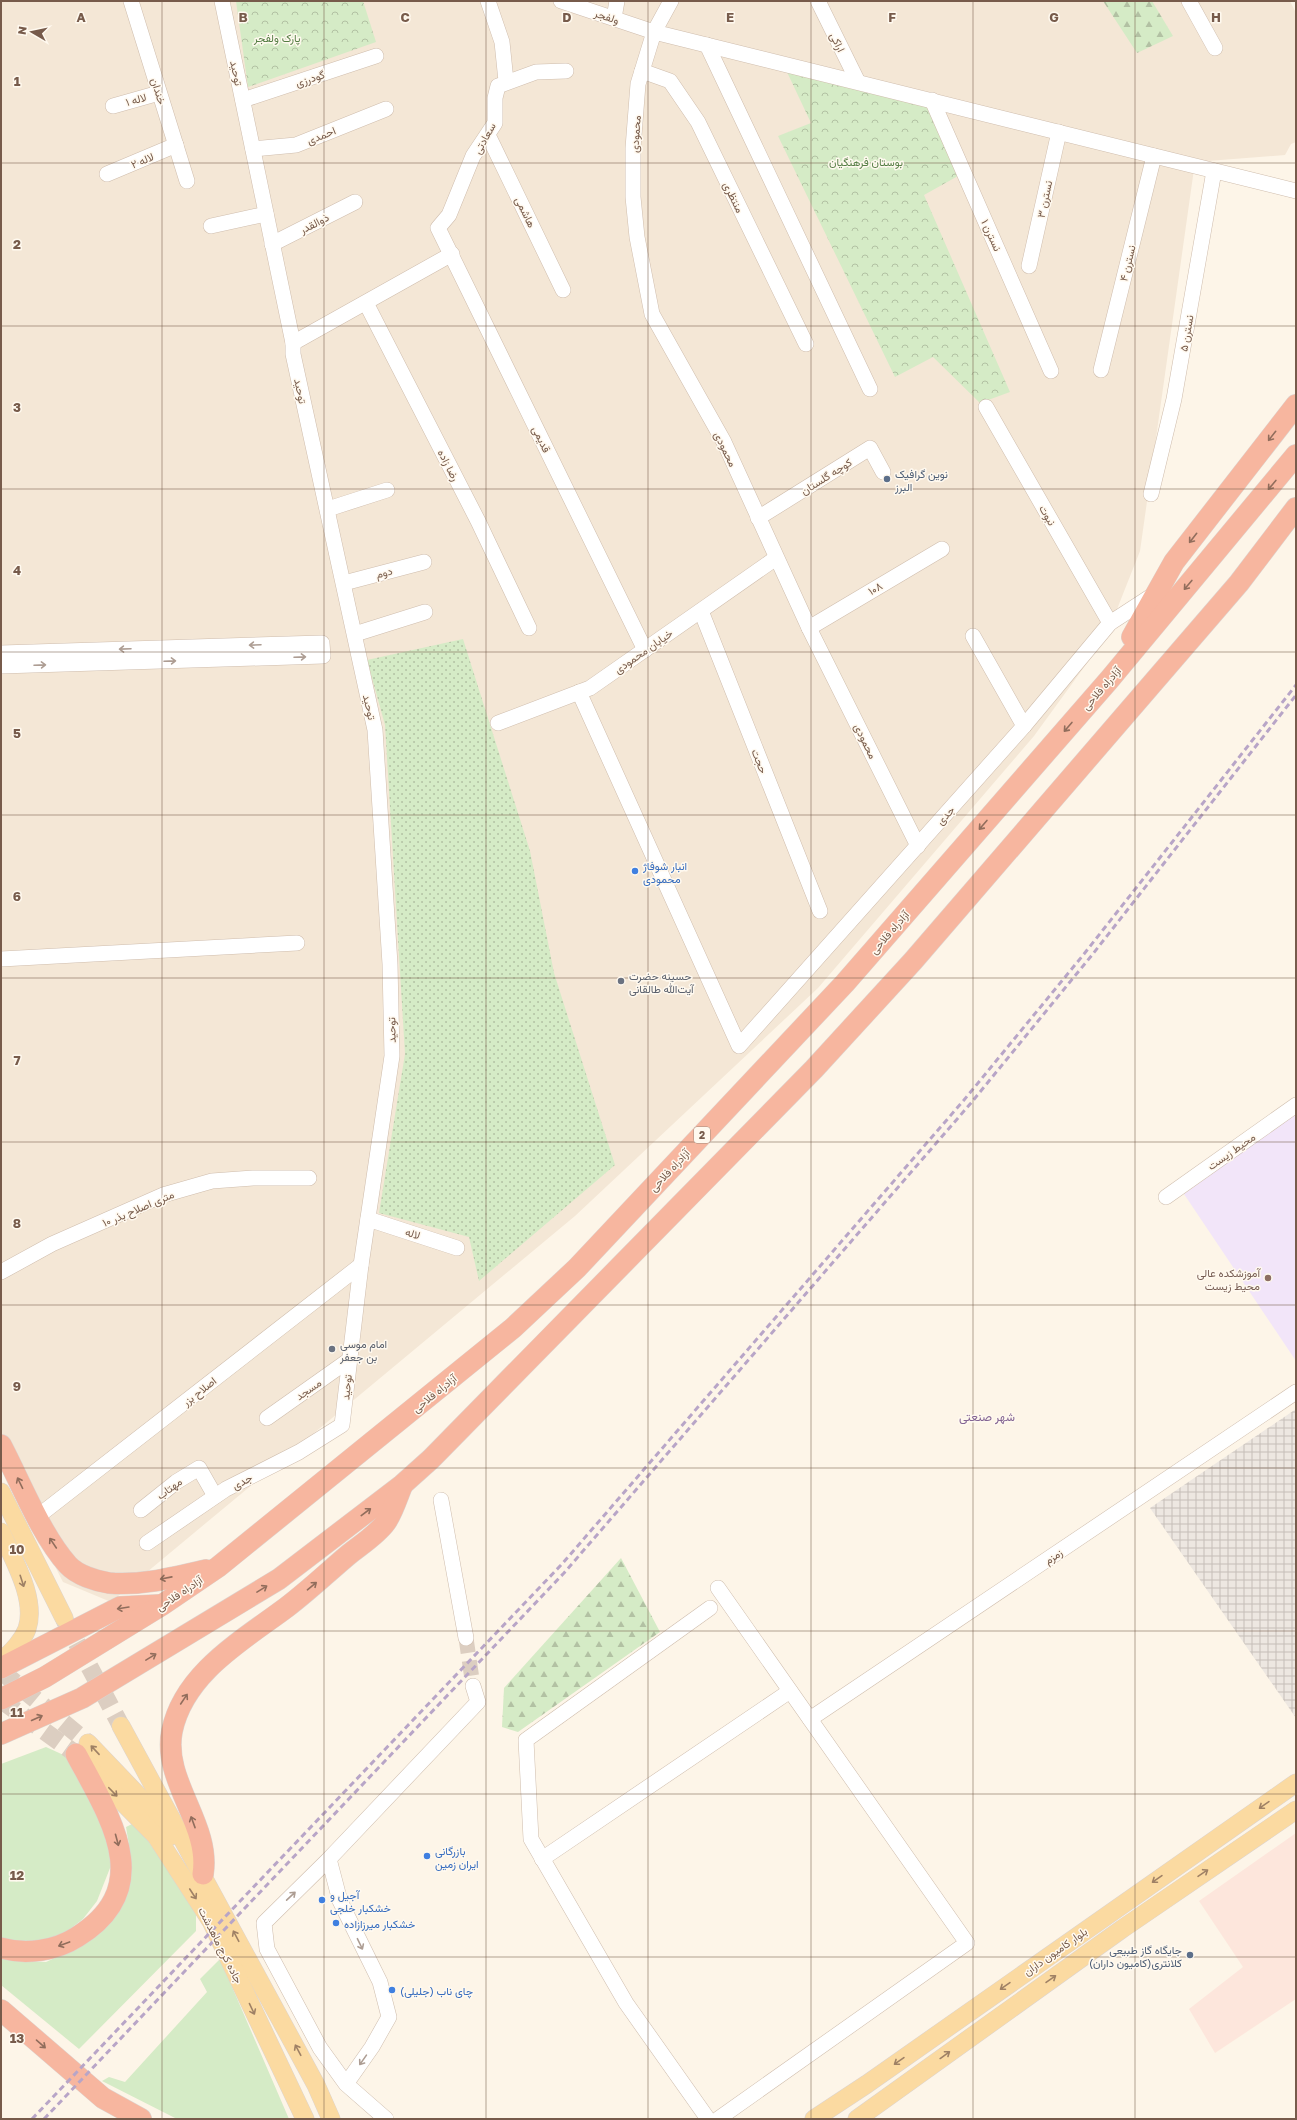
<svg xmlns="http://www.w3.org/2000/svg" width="1297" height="2120" font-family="'Golos Text',Vazirmatn,sans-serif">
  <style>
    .residential { fill: #f4e7d6 }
    .commercial { fill: #fde6dc }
    .industrial { fill: url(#industrial-grid) }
    .education { fill: #f2e5f9 }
    .grass { fill: #d5ebc6 }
    .forest { fill: url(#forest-firs) }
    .park { fill: url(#park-crowns) }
    .garden { fill: url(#garden-dots) }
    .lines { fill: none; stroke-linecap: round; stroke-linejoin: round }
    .minor-tunnel { stroke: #dccec1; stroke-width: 15; stroke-dasharray: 15 8; stroke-linecap: butt }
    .major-tunnel { stroke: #dccec1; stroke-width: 18; stroke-dasharray: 18 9; stroke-linecap: butt }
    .minor-casing { stroke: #cfbdad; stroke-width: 16 }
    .major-casing { stroke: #dcd4d0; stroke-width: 19 }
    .highway-casing { stroke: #dcd4d0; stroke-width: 22 }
    .minor { stroke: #fff; stroke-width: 15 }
    .major { stroke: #fbdaa1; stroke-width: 18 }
    .highway { stroke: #f7b69f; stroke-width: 21 }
    .rail { stroke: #b8a5c7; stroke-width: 3; stroke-dasharray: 6 4; stroke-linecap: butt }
    .oneway { stroke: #916d5c }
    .oneway2 { stroke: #ad9d93 }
    .oneway3 { stroke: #9f8165 }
    .grid { fill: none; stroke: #775b4b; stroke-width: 1; stroke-opacity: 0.55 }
    .service-dot { fill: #5c6f8a; stroke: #fff9ef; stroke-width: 1.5 }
    .shop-dot { fill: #3f7fe0; stroke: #fff9ef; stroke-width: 1.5 }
    .worship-dot { fill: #6b7280; stroke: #fff9ef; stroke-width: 1.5 }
    .education-dot { fill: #8d6e63; stroke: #fff9ef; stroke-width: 1.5 }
    .labels { text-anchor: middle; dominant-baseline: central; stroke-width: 3; stroke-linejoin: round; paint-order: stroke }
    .shield { fill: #fff9ef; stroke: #a08a7c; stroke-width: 1 }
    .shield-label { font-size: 10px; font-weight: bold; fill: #775b4b }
    .street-label { font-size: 11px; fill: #775b4b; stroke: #fff9ef }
    .park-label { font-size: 11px; fill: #547d43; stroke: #fff9ef }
    .service-label { font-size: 11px; fill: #4e5e75; stroke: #fff9ef; text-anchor: start }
    .shop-label { font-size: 11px; fill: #366cbe; stroke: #fff9ef; text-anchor: start }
    .worship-label { font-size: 11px; fill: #5b616d; stroke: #fff9ef; text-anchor: start }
    .education-label { font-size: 11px; fill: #785e54; stroke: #fff9ef; text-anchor: end }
    .neighbourhood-label { font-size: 12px; fill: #836493; stroke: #fff9ef }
    .grid-label { font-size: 13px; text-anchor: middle; font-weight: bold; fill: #775b4b; stroke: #fff9ef; stroke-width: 3; stroke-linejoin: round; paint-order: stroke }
  </style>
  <defs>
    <pattern id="industrial-grid" width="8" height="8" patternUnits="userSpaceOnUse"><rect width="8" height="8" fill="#ede7e1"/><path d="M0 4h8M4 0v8" fill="none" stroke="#c5beb8"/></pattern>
    <pattern id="forest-firs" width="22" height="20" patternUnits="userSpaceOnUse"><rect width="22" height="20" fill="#d5ebc6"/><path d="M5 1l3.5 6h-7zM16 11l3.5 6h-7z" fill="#b2c1a3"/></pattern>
    <pattern id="park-crowns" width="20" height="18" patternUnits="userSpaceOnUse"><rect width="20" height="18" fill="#d5ebc6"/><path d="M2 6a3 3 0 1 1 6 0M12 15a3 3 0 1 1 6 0" fill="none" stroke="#b2c1a3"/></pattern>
    <pattern id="garden-dots" width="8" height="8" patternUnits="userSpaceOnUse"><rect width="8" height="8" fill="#d5ebc6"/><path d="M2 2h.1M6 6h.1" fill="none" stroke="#b2c1a3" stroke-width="1.8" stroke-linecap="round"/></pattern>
  </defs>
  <rect width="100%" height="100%" fill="#fdf5e8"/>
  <polygon class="residential" points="1,1 1290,1 1296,13 1296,142 1291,144 1285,155 1195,162 1140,551 1106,637 1034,736 818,988 575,1216 111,1602 63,1582 1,1460"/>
  <polygon class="commercial" points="1296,1833 1296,1999 1215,2053 1189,2009 1243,1967 1199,1901"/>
  <polygon class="industrial" points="1296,1409 1296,1718 1150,1508"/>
  <polygon class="education" points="1296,1113 1296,1361 1184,1194"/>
  <g class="grass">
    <polygon points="46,1747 68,1757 96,1803 112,1863 97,1901 83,1919 57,1939 11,1944 1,1941 1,1764"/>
    <polygon points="132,1824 144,1835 196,1911 196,1931 79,2049 1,1985 1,1957 25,1961 46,1962 70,1951 126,1889 130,1851 126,1827"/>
    <polygon points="220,1959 289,2119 177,2119 102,2081 109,2077 125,2082 207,1992 200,1979"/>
  </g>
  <g class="forest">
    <polygon points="1103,1 1152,1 1173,36 1137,53"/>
    <polygon points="621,1558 660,1632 518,1732 502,1727 504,1688"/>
  </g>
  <g class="park">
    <polygon points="236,1 363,1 376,42 248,87"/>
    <polygon points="787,72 930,102 958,176 924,195 1010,392 980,403 933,357 895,377 778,136 811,123"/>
  </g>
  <polygon class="garden" points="463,639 530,851 554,973 615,1165 479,1281 469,1237 379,1213 405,1054 385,725 367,660"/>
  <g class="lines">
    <polyline class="minor-tunnel" points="466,1638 473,1686"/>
    <g class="major-tunnel">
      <polyline points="64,1619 121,1726"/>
      <polyline points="1,1671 88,1743"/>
      <polyline points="1,1700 76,1754"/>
    </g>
    <g class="minor-casing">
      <g id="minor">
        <polyline points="131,1 187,181"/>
        <polyline points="488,1 502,42 506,81"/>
        <polyline points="561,1 654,32 1296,191"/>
        <polyline points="671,1 654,32 638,84 633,148 633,197 637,237 652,314 724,442 809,628 918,846"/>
        <polyline points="818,1 858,82"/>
        <polyline points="1189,1 1215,48"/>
        <polyline points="614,18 617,1"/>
        <polyline points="707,45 870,389"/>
        <polyline points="566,71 536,72 498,86 495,98 495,123 473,156 449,215 438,228 645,650"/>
        <polyline points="642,71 670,81 698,122 806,344"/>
        <polyline points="243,100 376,56"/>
        <polyline points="932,100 1051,371"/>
        <polyline points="113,106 159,93"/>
        <polyline points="488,135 563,290"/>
        <polyline points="253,149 296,145 386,109"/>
        <polyline points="107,174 176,145"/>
        <polyline points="211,226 266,214"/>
        <polyline points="272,244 355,202"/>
        <polyline points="1029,266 1059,132"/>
        <polyline points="366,303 478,521 529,628"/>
        <polyline points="293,343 452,254"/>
        <polyline points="1101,370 1154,156"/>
        <polyline points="986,407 1110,623"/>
        <polyline points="1151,494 1174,399 1214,171"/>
        <polyline points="328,509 387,490"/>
        <polyline points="758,518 870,448 883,472"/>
        <polyline points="344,583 424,562"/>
        <polyline points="701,611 820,911"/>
        <polyline points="809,628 942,549"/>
        <polyline points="355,634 425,612"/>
        <polyline points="973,636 1024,726"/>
        <polyline points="1,653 322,643 323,656 1,666"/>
        <polyline points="579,692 739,1046 1024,726 1110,623 1156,593"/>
        <polyline points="498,723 590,688 776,558"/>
        <polyline points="1,959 297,943"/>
        <polyline points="1166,1197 1296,1105"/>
        <polyline points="368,1219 457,1248"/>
        <polyline points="1,1272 52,1244 163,1195 212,1181 253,1178 309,1178"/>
        <polyline points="267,1418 349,1360"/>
        <polyline points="441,1500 466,1638"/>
        <polyline points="141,1510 176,1482 199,1468 215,1496"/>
        <polyline points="37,1517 361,1265"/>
        <polyline points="147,1543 226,1489 299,1452 342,1425 361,1265 392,1056 390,964 375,730 293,354 293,343 222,1"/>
        <polyline points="718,1588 967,1943 718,2119"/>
        <polyline points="810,1719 1296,1392"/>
        <polyline points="329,1859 478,1702 473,1686"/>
        <polyline points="542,1859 790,1691"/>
        <polyline points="346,2084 372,2047 389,2017 380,1982 340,1901 329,1859 264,1923 267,1949 320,2048 346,2084 386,2119"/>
        <polyline points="708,2119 626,2003 531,1839 526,1740 710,1608"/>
      </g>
    </g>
    <g class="major-casing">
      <g id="major">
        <polyline points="1,1492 64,1618"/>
        <path d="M1 1532C13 1559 37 1599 27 1629 22 1642 11 1652 1 1662"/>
        <polyline points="121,1726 316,2085 331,2119"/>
        <polyline points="88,1743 152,1810 171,1836"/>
        <polyline points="86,1765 156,1836 211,1921 305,2119"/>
        <polyline points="814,2119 867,2084 1296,1783"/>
        <polyline points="857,2119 1122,1929 1296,1810"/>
      </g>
    </g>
    <g class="highway-casing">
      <g id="highway">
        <polyline points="1132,637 1174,562 1296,405"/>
        <path d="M1 1445C20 1481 41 1535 68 1565 77 1575 96 1581 109 1583 142 1586 175 1577 206 1570"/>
        <polyline points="1,1668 120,1607 159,1605"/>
        <polyline points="1,1699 45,1677 162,1605 218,1567 513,1328 577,1268 845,983 1109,680 1296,455"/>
        <polyline points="1,1734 82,1698 279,1579 402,1485 431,1459 814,1069 913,961 1239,583 1296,508"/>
        <path d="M203 1874C211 1824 162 1781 172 1731 184 1673 243 1640 287 1607 308 1591 327 1573 347 1556 359 1546 377 1535 386 1522 393 1512 397 1498 402 1486"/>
        <path d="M1 1948C26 1955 55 1951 77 1937 158 1887 109 1816 76 1754"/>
        <polyline points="1,2010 103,2098 141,2119"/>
      </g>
    </g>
    <use href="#minor" class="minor"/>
    <use href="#major" class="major"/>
    <use href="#highway" class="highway"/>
    <g class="rail">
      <polyline points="32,2119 562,1564 964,1100 1084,954 1296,685"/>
      <polyline points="44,2119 564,1573 971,1103 1092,955 1296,695"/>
    </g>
  </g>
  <defs><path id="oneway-shaft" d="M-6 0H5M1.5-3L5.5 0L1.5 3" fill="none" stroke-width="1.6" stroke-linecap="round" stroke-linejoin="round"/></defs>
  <g class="oneway">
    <use href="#oneway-shaft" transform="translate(1272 436) rotate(128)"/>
    <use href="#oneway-shaft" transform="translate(1272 485) rotate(130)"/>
    <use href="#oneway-shaft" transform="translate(1193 538) rotate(128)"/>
    <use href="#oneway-shaft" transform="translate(1188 585) rotate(130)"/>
    <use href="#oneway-shaft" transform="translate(1068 727) rotate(131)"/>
    <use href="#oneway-shaft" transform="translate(983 825) rotate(131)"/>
    <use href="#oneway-shaft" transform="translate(20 1483) rotate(-116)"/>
    <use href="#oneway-shaft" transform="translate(366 1512) rotate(-37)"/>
    <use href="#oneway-shaft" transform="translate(53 1543) rotate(-124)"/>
    <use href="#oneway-shaft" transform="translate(166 1578) rotate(169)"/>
    <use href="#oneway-shaft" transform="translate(312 1586) rotate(-40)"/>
    <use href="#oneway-shaft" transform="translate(262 1589) rotate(-32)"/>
    <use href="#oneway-shaft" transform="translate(123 1608) rotate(171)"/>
    <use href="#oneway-shaft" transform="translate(151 1657) rotate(-31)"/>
    <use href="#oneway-shaft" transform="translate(184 1699) rotate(-56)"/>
    <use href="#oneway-shaft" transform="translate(37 1718) rotate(-24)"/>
    <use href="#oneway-shaft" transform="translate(193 1822) rotate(-110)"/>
    <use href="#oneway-shaft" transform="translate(117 1840) rotate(75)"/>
    <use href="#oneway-shaft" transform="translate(64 1944) rotate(160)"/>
    <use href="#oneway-shaft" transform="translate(41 2044) rotate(41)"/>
  </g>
  <g class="oneway2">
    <use href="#oneway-shaft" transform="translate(255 645) rotate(178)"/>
    <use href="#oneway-shaft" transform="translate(125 649) rotate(178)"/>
    <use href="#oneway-shaft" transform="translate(300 657) rotate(-2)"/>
    <use href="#oneway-shaft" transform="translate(170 661) rotate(-2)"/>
    <use href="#oneway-shaft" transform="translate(40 665) rotate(-2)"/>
    <use href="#oneway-shaft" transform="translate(291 1896) rotate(-43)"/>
    <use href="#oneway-shaft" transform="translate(360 1944) rotate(64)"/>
    <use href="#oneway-shaft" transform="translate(363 2060) rotate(125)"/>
  </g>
  <g class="oneway3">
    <use href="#oneway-shaft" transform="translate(22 1581) rotate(72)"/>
    <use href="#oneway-shaft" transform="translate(95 1750) rotate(-133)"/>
    <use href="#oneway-shaft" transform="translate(113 1792) rotate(46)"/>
    <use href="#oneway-shaft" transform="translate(1264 1805) rotate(145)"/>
    <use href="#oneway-shaft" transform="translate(1203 1873) rotate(-34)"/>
    <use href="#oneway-shaft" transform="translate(1157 1879) rotate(145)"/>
    <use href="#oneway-shaft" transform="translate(193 1894) rotate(57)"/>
    <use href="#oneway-shaft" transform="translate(236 1936) rotate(-118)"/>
    <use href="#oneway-shaft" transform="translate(1051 1979) rotate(-35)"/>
    <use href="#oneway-shaft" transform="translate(1005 1986) rotate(145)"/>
    <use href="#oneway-shaft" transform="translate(252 2009) rotate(65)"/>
    <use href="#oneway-shaft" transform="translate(298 2050) rotate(-118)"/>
    <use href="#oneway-shaft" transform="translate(945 2055) rotate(-36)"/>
    <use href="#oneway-shaft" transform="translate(899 2061) rotate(145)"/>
  </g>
  <path class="grid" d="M162 1V2119M324 1V2119M486 1V2119M648 1V2119M811 1V2119M973 1V2119M1135 1V2119M1 163H1296M1 326H1296M1 489H1296M1 652H1296M1 815H1296M1 978H1296M1 1142H1296M1 1305H1296M1 1468H1296M1 1631H1296M1 1794H1296M1 1957H1296"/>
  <g class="service-dot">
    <circle cx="887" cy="479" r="4"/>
    <circle cx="1190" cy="1955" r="4"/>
  </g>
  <g class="shop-dot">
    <circle cx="635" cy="871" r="4"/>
    <circle cx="427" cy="1856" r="4"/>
    <circle cx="322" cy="1900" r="4"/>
    <circle cx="336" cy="1923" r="4"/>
    <circle cx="392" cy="1990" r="4"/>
  </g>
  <g class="worship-dot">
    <circle cx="621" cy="981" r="4"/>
    <circle cx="332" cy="1349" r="4"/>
  </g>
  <circle class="education-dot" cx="1268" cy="1278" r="4"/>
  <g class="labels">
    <rect class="shield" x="694" y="1127" width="16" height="16" rx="3"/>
    <g class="shield-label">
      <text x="702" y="1135">2</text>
    </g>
    <g class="street-label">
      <text transform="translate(607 16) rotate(18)">ولفجر</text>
      <text transform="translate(838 42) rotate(64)">اراکی</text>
      <text transform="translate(237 73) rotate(78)">توحید</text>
      <text transform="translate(310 78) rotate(-18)">گودرزی</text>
      <text transform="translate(159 91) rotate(73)">خندان</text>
      <text transform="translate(136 99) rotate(-16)">لاله ۱</text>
      <text transform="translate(635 134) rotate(-86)">محمودی</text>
      <text transform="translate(321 135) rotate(-22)">احمدی</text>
      <text transform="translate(484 138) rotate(-61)">سعادتی</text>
      <text transform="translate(142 160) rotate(-23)">لاله ۲</text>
      <text transform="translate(734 197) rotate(64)">منتظری</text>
      <text transform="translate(1044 199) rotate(-78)">نسترن ۳</text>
      <text transform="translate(526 212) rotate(64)">هاشمی</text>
      <text transform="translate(314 223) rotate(-27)">ذوالقدر</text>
      <text transform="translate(992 235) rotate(66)">نسترن ۱</text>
      <text transform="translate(1127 263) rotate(-76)">نسترن ۴</text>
      <text transform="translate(1186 333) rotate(-80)">نسترن ۵</text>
      <text transform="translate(301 391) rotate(78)">توحید</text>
      <text transform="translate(542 439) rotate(64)">قدیمی</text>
      <text transform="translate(726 449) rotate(64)">محمودی</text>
      <text transform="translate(449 465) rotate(63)">رضا زاده</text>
      <text transform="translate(826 476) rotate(-32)">کوچه گلستان</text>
      <text transform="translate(1048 515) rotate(60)">نبوت</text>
      <text transform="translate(384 572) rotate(-14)">دوم</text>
      <text transform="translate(875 588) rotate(-30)">۱۰۸</text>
      <text transform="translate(643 651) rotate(-35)">خیابان محمودی</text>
      <text transform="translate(1101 688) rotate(-49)">آزادراه فلاحی</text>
      <text transform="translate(370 707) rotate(77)">توحید</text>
      <text transform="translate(866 741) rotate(64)">محمودی</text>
      <text transform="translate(760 761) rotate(68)">حجت</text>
      <text transform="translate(945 815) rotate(-48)">جدی</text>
      <text transform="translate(889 932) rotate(-49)">آزادراه فلاحی</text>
      <text transform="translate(391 1030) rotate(-91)">توحید</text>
      <text transform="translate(1231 1151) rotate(-35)">محیط زیست</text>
      <text transform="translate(669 1170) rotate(-47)">آزادراه فلاحی</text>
      <text transform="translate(138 1208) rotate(-23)">۱۰ متری اصلاح بذر</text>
      <text transform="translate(413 1233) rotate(18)">لاله</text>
      <text transform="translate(346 1387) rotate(-84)">توحید</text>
      <text transform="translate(308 1389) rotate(-35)">مسجد</text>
      <text transform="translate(199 1391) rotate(-38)">اصلاح بزر</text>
      <text transform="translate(434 1393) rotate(-39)">آزادراه فلاحی</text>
      <text transform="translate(242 1481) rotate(-28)">جدی</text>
      <text transform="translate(169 1488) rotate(-36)">مهتاب</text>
      <text transform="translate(1053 1556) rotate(-34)">زمزم</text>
      <text transform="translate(179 1593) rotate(-34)">آزادراه فلاحی</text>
      <text transform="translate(221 1945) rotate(63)">جاده کرج ماهدشت</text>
      <text transform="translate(1055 1951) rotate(-35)">بلوار کامیون داران</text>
    </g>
    <g class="park-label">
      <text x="277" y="37">پارک ولفجر</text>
      <text x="866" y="161">بوستان فرهنگیان</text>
    </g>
    <g class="service-label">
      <text x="895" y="473">نوین گرافیک<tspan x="895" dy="13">البرز</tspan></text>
      <text x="1182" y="1949" text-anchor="end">جایگاه گاز طبیعی<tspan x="1182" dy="13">کلانتری(کامیون داران)</tspan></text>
    </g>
    <g class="shop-label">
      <text x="643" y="865">انبار شوفاژ<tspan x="643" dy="13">محمودی</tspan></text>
      <text x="435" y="1850">بازرگانی<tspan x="435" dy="13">ایران زمین</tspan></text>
      <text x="330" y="1894">آجیل و<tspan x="330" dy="13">خشکبار خلجی</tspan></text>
      <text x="344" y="1923">خشکبار میرزازاده</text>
      <text x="400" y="1990">چای ناب (جلیلی)</text>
    </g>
    <g class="worship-label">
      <text x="629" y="975">حسینه حضرت<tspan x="629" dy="13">آیت‌الله طالقانی</tspan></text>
      <text x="340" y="1343">امام موسی<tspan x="340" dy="13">بن جعفر</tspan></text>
    </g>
    <g class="education-label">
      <text x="1260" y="1272">آموزشکده عالی<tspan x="1260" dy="13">محیط زیست</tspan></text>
    </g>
    <g class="neighbourhood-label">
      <text x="987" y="1416">شهر صنعتی</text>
    </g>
  </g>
  <g class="grid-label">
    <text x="81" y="22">A</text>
    <text x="243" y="22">B</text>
    <text x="405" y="22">C</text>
    <text x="567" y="22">D</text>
    <text x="730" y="22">E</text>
    <text x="892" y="22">F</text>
    <text x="1054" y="22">G</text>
    <text x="1216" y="22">H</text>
    <text x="17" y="86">1</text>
    <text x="17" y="249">2</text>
    <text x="17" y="412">3</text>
    <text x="17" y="575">4</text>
    <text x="17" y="738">5</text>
    <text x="17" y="901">6</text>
    <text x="17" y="1065">7</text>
    <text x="17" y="1228">8</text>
    <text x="17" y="1391">9</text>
    <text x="17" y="1554">10</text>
    <text x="17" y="1717">11</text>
    <text x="17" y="1880">12</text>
    <text x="17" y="2043">13</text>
  </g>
  <rect width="1297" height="2120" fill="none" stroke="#775b4b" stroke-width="4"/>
  <g transform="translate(32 32) rotate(279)" stroke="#fff9ef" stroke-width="3" paint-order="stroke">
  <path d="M0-3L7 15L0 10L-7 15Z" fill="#775b4b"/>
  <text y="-6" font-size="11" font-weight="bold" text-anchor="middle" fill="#775b4b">N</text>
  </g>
</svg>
